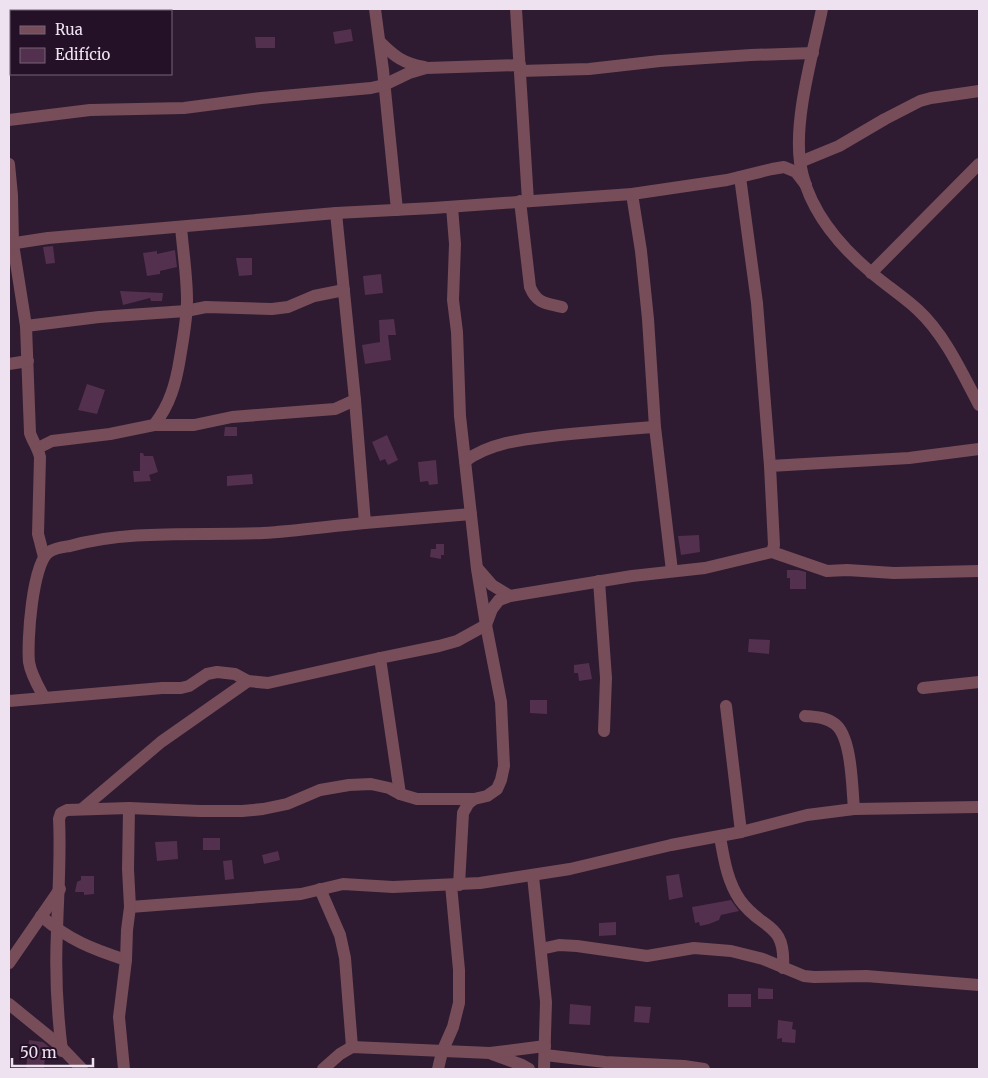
<svg xmlns="http://www.w3.org/2000/svg" width="988" height="1078" font-family="Merriweather,serif">
  <style>
    .building { fill: #53304e }
    .lines { fill: none; stroke-linecap: round; stroke-linejoin: round }
    .minor { stroke: #764d58; stroke-width: 12 }
  </style>
  <rect width="100%" height="100%" fill="#2e1a31"/>
  <g class="building">
    <polygon points="351,29 353,41 335,44 333,32"/>
    <polygon points="255,37 275,37 275,48 256,48"/>
    <polygon points="53,246 55,263 46,264 43,247"/>
    <polygon points="175,250 177,267 160,271 160,274 147,276 143,253 157,251 157,254"/>
    <polygon points="236,258 252,258 252,275 239,276"/>
    <polygon points="381,274 383,293 365,295 363,276"/>
    <polygon points="120,291 163,293 162,301 151,301 150,298 123,305"/>
    <polygon points="394,319 396,335 388,335 391,360 365,364 362,345 380,342 379,320"/>
    <polygon points="87,384 105,390 97,414 78,410"/>
    <polygon points="225,427 237,427 237,436 224,436"/>
    <polygon points="387,435 398,460 388,465 385,459 380,461 372,442"/>
    <polygon points="140,453 143,453 144,456 153,456 158,472 149,475 151,481 134,482 133,471 140,471"/>
    <polygon points="436,460 438,484 429,485 428,481 420,482 418,462"/>
    <polygon points="252,474 253,484 227,486 227,476"/>
    <polygon points="699,535 700,552 681,555 678,536"/>
    <polygon points="436,544 444,544 444,555 441,555 441,559 430,557 431,549 436,549"/>
    <polygon points="787,570 798,570 806,572 806,589 790,589 790,578 787,578"/>
    <polygon points="749,639 770,640 769,654 748,652"/>
    <polygon points="589,663 592,679 579,681 578,673 574,673 574,665"/>
    <polygon points="530,700 547,700 547,714 530,713"/>
    <rect x="203" y="838" width="17" height="12"/>
    <polygon points="177,841 178,859 157,861 155,842"/>
    <polygon points="278,851 280,860 264,864 262,855"/>
    <polygon points="232,860 234,879 225,880 223,861"/>
    <polygon points="679,874 683,897 669,900 666,876"/>
    <polygon points="81,876 94,876 94,894 84,895 84,892 75,892 77,882 81,880"/>
    <polygon points="731,900 739,911 721,915 719,920 709,924 700,926 699,922 695,923 692,907"/>
    <polygon points="616,922 616,935 599,936 599,923"/>
    <polygon points="758,988 773,989 773,999 758,999"/>
    <rect x="728" y="994" width="23" height="13"/>
    <polygon points="570,1004 591,1006 590,1025 569,1024"/>
    <polygon points="635,1006 651,1007 649,1023 634,1022"/>
    <polygon points="778,1020 793,1022 792,1029 796,1030 795,1043 782,1042 782,1038 777,1039"/>
    <polygon points="29,1040 43,1042 54,1051 55,1057 45,1056 44,1069 26,1069"/>
  </g>
  <g class="lines">
    <g class="minor">
      <polyline points="375,9 383,70 397,210"/>
      <polyline points="516,9 528,201"/>
      <path d="M822 9C813 54 794 117 800 162 807 209 838 245 873 274 887 286 904 297 918 310 945 335 962 373 979 405"/>
      <path d="M380 42C395 57 403 63 424 67"/>
      <polyline points="520,71 589,69 660,61 751,55 813,53"/>
      <polyline points="9,120 90,110 184,108 261,98 371,88 384,85 409,73 426,68 520,65"/>
      <polyline points="800,162 839,146 885,119 920,101 931,98 979,91"/>
      <path d="M9 164 12 195 13 244 26 326 30 433C33 442 38 448 40 457L38 534 44 557"/>
      <polyline points="740,177 757,303 770,466"/>
      <polyline points="632,194 641,251 648,319 655,427 672,571"/>
      <path d="M520 201 530 287C537 304 546 303 562 307"/>
      <polyline points="452,207 455,244 453,300 457,332 460,416 477,569 486,625 501,702 504,766 501,780 497,789 487,796 474,799 468,804 463,813 459,885"/>
      <polyline points="336,213 355,400 365,523 471,514"/>
      <polyline points="9,244 48,238 336,213 433,208 632,194 727,180 772,169 784,167 796,172 806,185"/>
      <polyline points="871,273 979,164"/>
      <polyline points="26,326 99,317 186,311 206,307 272,309 288,307 314,296 344,290"/>
      <polyline points="9,364 28,361"/>
      <polyline points="154,425 194,425 232,417 335,409 355,400"/>
      <path d="M38 448 52 441 110 434 154 425C170 405 176 383 180 358 183 339 187 320 187 300 187 276 183 251 181 227"/>
      <path d="M465 461C493 441 527 439 560 435 592 432 624 429 655 427"/>
      <polyline points="772,552 774,545 770,466 909,458 979,449"/>
      <polyline points="478,569 492,585 510,596"/>
      <polyline points="599,581 606,678 604,731"/>
      <polyline points="380,658 400,794"/>
      <polyline points="923,688 979,682"/>
      <path d="M44 697C38 686 31 675 29 662 27 643 32 563 49 552 54 548 64 547 70 546 129 529 202 536 263 533 297 531 331 526 365 523"/>
      <polyline points="9,701 162,688 181,688 189,686 207,674 217,672 235,674 248,681 268,683 380,658 439,646 457,641 486,625 492,609 499,600 510,596 632,576 705,568 772,552 827,571 847,570 894,573 979,571"/>
      <polyline points="726,706 741,832"/>
      <path d="M805 716C816 717 826 717 835 724 852 737 852 788 854 809"/>
      <polyline points="82,809 161,742 248,681"/>
      <path d="M720 837C724 859 727 881 740 900 762 931 786 921 783 968"/>
      <polyline points="533,876 546,1002 544,1069"/>
      <polyline points="320,889 340,935 345,958 352,1047"/>
      <polyline points="130,907 301,894 343,884 393,887 480,883 570,869 671,845 741,832 807,815 854,809 979,807"/>
      <path d="M41 916C69 940 92 949 126 960"/>
      <polyline points="541,949 559,945 577,946 647,956 694,948 731,951 763,959 804,976 814,977 866,976 979,985"/>
      <polyline points="9,963 60,889"/>
      <polyline points="9,1004 57,1043 82,1069"/>
      <path d="M62 1051C57 1011 55 971 57 931 58 893 61 857 59 819L61 813 67 810 129 808 200 811H242L263 809 287 804 320 790 349 785 371 784 389 788 400 794 417 799H474"/>
      <polyline points="492,1054 522,1065 529,1069"/>
      <polyline points="545,1055 605,1062 684,1066 704,1069"/>
      <polyline points="124,1069 119,1017 126,960 127,930 130,907 128,869 129,808"/>
      <polyline points="323,1069 340,1054 352,1047 490,1053 545,1046"/>
      <polyline points="438,1069 442,1052 453,1027 459,1003 459,970 451,885"/>
    </g>
  </g>
  <rect width="988" height="1078" fill="none" stroke="#eee1f0" stroke-width="20"/>
  <rect x="10" y="10" width="162" height="65" fill="#241127" stroke="#756477"/>
  <rect x="20" y="26" width="25" height="8" fill="#764d58" stroke="#756477"/>
  <text x="55" y="35" font-size="15" fill="#eee1f0">Rua</text>
  <rect x="20" y="48" width="25" height="15" fill="#53304e" stroke="#756477"/>
  <text x="55" y="60" font-size="15" fill="#eee1f0">Edifício</text>
  <path d="M12 1058v8h81v-8" fill="none" stroke="#eee1f0" stroke-width="2.5"/>
  <text x="20" y="1058" font-size="15" fill="#eee1f0" stroke="#241127" stroke-width="4" paint-order="stroke">50 m</text>
</svg>
